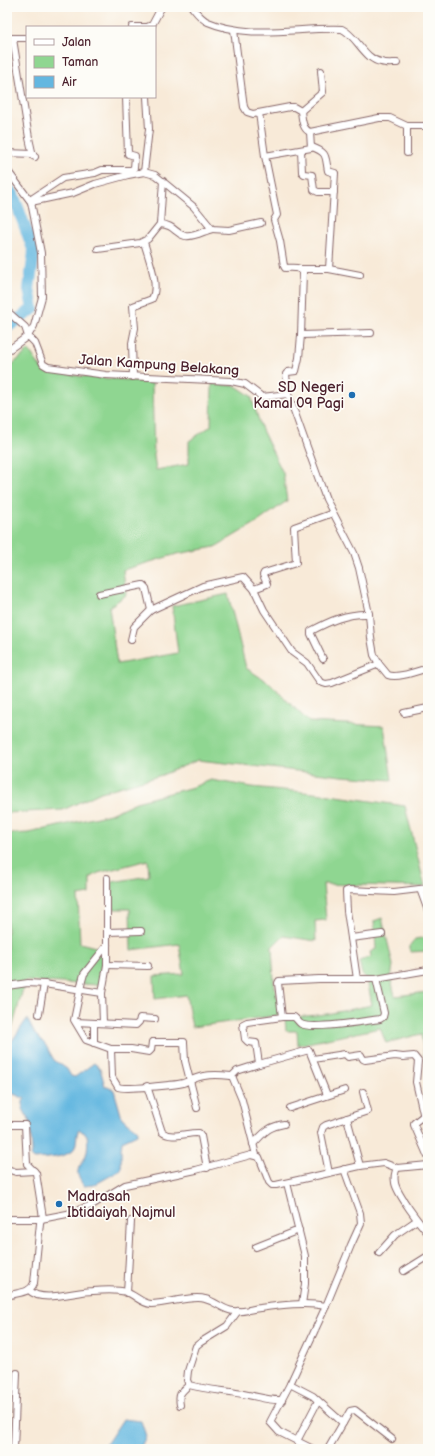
<svg xmlns="http://www.w3.org/2000/svg" width="435" height="1456" font-family="'Balsamiq Sans',sans-serif">
  <style>
    .green { fill: #8fd691; stroke: #6c7a5e }
    .water { fill: #64b7e0; stroke: #576b86 }
    .lines { fill: none; stroke-linecap: round; stroke-linejoin: round }
    .river { stroke: #64b7e0; stroke-width: 12 }
    .street-casing { stroke: #876668; stroke-width: 8 }
    .street { stroke: #fff; stroke-width: 6 }
    .poi-dot { fill: #1f6fb2; stroke: #fdfcf7; stroke-width: 1.5 }
    .labels { text-anchor: middle; dominant-baseline: central; stroke-width: 3.5; stroke-linejoin: round; paint-order: stroke }
    .street-label { font-size: 14px; fill: #4a1f2b; stroke: #fdfcf7 }
    .poi-label { font-size: 14px; fill: #4a1f2b; stroke: #fdfcf7; text-anchor: end }
  </style>
  <rect width="100%" height="100%" fill="#fdfcf7"/>
  <filter id="ink" filterUnits="userSpaceOnUse"><feTurbulence type="fractalNoise" baseFrequency=".025" numOctaves="2"/><feDisplacementMap in="SourceGraphic" scale="8" xChannelSelector="R" yChannelSelector="G"/><feConvolveMatrix kernelMatrix="1 2 1 2 8 2 1 2 1" color-interpolation-filters="sRGB"/></filter>
  <filter id="wash" filterUnits="userSpaceOnUse"><feTurbulence type="fractalNoise" baseFrequency=".012" numOctaves="4" result="noise"/><feDisplacementMap in="SourceGraphic" scale="16" xChannelSelector="R" yChannelSelector="G"/><feGaussianBlur stdDeviation="0.9" result="paint"/><feColorMatrix in="noise" values="0 0 0 0 0 0 0 0 0 0 0 0 0 0 0 0 0 1.4 0 .05"/><feComposite in="paint" operator="in"/></filter>
  <g filter="url(#wash)">
    <rect width="100%" height="100%" fill="#f8ead8"/>
    <g class="green">
      <polygon points="29,350 41,368 78,376 152,382 154,456 156,470 189,464 189,441 211,426 212,384 236,386 251,396 262,430 283,473 287,501 259,521 215,547 177,554 123,570 126,595 109,607 117,664 178,653 172,606 228,594 246,668 269,683 309,722 384,726 392,780 342,776 198,760 162,775 101,792 63,810 7,813 7,369"/>
      <polygon points="211,780 252,787 323,794 405,806 425,887 323,884 326,920 315,921 316,941 283,936 272,947 274,982 281,1015 192,1027 186,995 155,999 154,976 184,974 179,944 131,950 130,909 114,909 112,882 149,876 148,860 98,873 90,878 90,894 78,896 80,943 103,949 99,985 25,981 13,1026 7,1033 7,834 29,833 110,814 136,802 193,787"/>
      <polygon points="382,918 393,965 391,979 395,996 428,992 428,1054 424,1055 421,1034 386,1043 380,1028 298,1045 297,1031 286,1031 285,1018 327,1014 372,1005 367,979 362,974 359,961 371,957 370,952 376,949 374,921"/>
      <polygon points="428,937 428,951 410,952 410,945 415,939"/>
    </g>
    <g class="water">
      <path d="M27 1019 35 1034 45 1044 54 1060 67 1069 71 1076 75 1077 94 1063 100 1068 105 1086 114 1090 122 1118 137 1129 138 1132 137 1134 122 1141C120 1151 122 1160 121 1170L94 1185 84 1186C72 1170 80 1169 86 1155 88 1148 88 1142 87 1135L80 1130 78 1131C76 1136 77 1142 75 1147 70 1158 46 1158 35 1159L31 1157 32 1152 30 1122 23 1109V1101L25 1099 7 1091V1048Z"/>
      <polygon points="123,1419 141,1421 146,1436 140,1449 80,1449 105,1446"/>
    </g>
    <g class="lines">
      <polyline class="river" points="7,188 13,194 34,252 29,289 33,309 7,327"/>
    </g>
  </g>
  <g filter="url(#ink)">
    <g class="lines">
      <g class="street-casing">
        <g id="street">
          <path d="M192 7C196 12 201 19 208 22 250 40 298 27 342 29 357 36 364 59 381 62 386 64 392 63 397 63"/>
          <polyline points="132,27 147,27"/>
          <polyline points="147,27 152,25 161,8 163,7"/>
          <path d="M234 30 244 107 247 112 253 114 290 107H294L301 111C302 118 302 129 310 132L379 118H390L407 126H428"/>
          <polyline points="7,38 27,38"/>
          <polyline points="13,39 29,138 33,156 35,157"/>
          <polyline points="301,111 323,92 321,71"/>
          <polyline points="259,113 265,156"/>
          <polyline points="407,126 407,153"/>
          <path d="M312 147C328 153 325 156 328 171L335 173 329 269"/>
          <polyline points="301,150 302,172 304,174 312,175 314,190 318,192 334,192"/>
          <polyline points="7,153 33,154"/>
          <polyline points="7,170 31,202 41,253 42,297 34,326 28,336 7,351"/>
          <polyline points="144,172 149,129 147,97"/>
          <polyline points="30,200 63,178 95,173 102,170 131,170 134,168 135,156 128,154 126,97"/>
          <polyline points="31,202 73,193 95,184 128,175 144,172 155,175 194,207 212,229 229,230 261,223"/>
          <path d="M160 224C175 225 174 233 185 236 193 238 204 231 212 229"/>
          <polyline points="98,249 140,243 148,239 160,224 163,181"/>
          <polyline points="300,269 329,269 360,275"/>
          <path d="M7 311 25 327 28 336 35 343 43 364 48 367 106 375 231 381 245 384 262 397 288 394 319 480 326 499 354 553 359 568 369 614 371 638 374 655 379 664 388 675C397 679 418 671 428 668"/>
          <polyline points="301,335 371,333"/>
          <path d="M133 377 132 343 135 328 133 306 152 299C160 285 148 257 144 242"/>
          <path d="M288 394 286 374 288 372 296 371 299 358 301 335 303 272C299 266 291 268 285 268L284 266 280 241 274 220 277 215 265 156 311 148 310 132"/>
          <polyline points="254,589 267,584 263,575 264,573 296,563 294,527 333,513"/>
          <polyline points="99,594 143,585 146,588 151,610 203,586 243,577 254,589 264,610 292,652 307,663 320,682 326,684 332,683 379,664"/>
          <polyline points="131,640 134,627 151,610"/>
          <path d="M323 659 311 634V631C330 621 347 613 369 614"/>
          <polyline points="404,713 428,708"/>
          <polyline points="420,889 428,911"/>
          <polyline points="107,932 141,931"/>
          <polyline points="351,938 382,934"/>
          <path d="M107 945 84 974 82 981 74 1020 86 1040 111 1049 112 1077 118 1087C124 1090 175 1085 183 1083 190 1081 196 1077 204 1076 213 1074 222 1075 232 1076"/>
          <polyline points="107,965 148,966"/>
          <polyline points="357,979 347,911 346,891 349,890 394,892 428,888"/>
          <polyline points="7,986 28,983 44,984 102,993"/>
          <polyline points="39,1014 44,984"/>
          <path d="M282 1017H294C297 1019 298 1022 301 1024 313 1030 365 1021 380 1019L383 1017 384 1013 376 979"/>
          <polyline points="76,1022 136,1025 139,1022 140,1018 155,1019"/>
          <polyline points="103,1023 102,993 107,965 107,878"/>
          <polyline points="94,1043 94,1023"/>
          <polyline points="111,1049 131,1049 149,1052 151,1050 152,1042 184,1042 185,1061 197,1108"/>
          <polyline points="313,1059 345,1054 348,1057 361,1055 363,1059 365,1060 395,1056 403,1057 414,1056 418,1061 416,1082 423,1113 423,1116 414,1123 414,1125 428,1157"/>
          <polyline points="259,1064 309,1050 327,1095"/>
          <path d="M147 1086 162 1132C172 1140 187 1132 199 1133L201 1136 207 1168"/>
          <polyline points="290,1108 345,1090"/>
          <polyline points="347,1118 360,1166"/>
          <polyline points="7,1125 25,1125 27,1164 36,1173 43,1218"/>
          <path d="M253 1144C264 1133 267 1127 284 1124"/>
          <polyline points="256,1155 242,1100 232,1076 237,1071 259,1064 256,1043 248,1042 245,1039 243,1024 247,1022 282,1017 278,983 279,981 319,979 376,979 428,970"/>
          <path d="M397 1168C395 1172 394 1178 395 1183 397 1194 420 1224 428 1233"/>
          <polyline points="7,1169 16,1172 34,1171"/>
          <polyline points="329,1173 321,1133 323,1127 326,1125 368,1111 363,1092"/>
          <polyline points="287,1183 305,1256 305,1284 302,1304"/>
          <polyline points="7,1219 41,1219 67,1214 92,1205 125,1185 196,1170 251,1155 259,1157 269,1182 272,1185 276,1185 360,1166 384,1163 397,1168 428,1165"/>
          <polyline points="256,1247 299,1230"/>
          <polyline points="379,1253 395,1235 417,1220"/>
          <polyline points="404,1271 428,1256"/>
          <path d="M29 1290C42 1304 75 1291 93 1291 104 1290 116 1289 126 1292 135 1295 141 1303 151 1304 165 1304 194 1295 205 1299 215 1301 223 1310 233 1311 241 1313 251 1309 260 1308 281 1305 305 1302 326 1306"/>
          <polyline points="127,1293 131,1221"/>
          <path d="M7 1296C17 1292 30 1294 34 1283L40 1223 41 1219"/>
          <path d="M238 1311 227 1326 201 1342 196 1346 188 1371 187 1380 189 1385C208 1390 228 1391 248 1395 259 1397 270 1401 282 1400"/>
          <polyline points="290,1384 326,1306 351,1245 361,1223 360,1213 344,1169"/>
          <path d="M180 1405C178 1394 181 1392 189 1385"/>
          <polyline points="297,1441 318,1401"/>
          <polyline points="14,1449 17,1373"/>
          <polyline points="313,1449 279,1432 270,1422 290,1384 313,1396 343,1423"/>
          <polyline points="328,1449 350,1411 355,1410 392,1439"/>
        </g>
      </g>
      <use href="#street" class="street"/>
    </g>
  </g>
  <g class="poi-dot">
    <circle cx="352" cy="395" r="4"/>
    <circle cx="59" cy="1204" r="4"/>
  </g>
  <g class="labels">
    <g class="street-label">
      <text transform="translate(159 365) rotate(4)">Jalan Kampung Belakang</text>
    </g>
    <g class="poi-label">
      <text x="344" y="387">SD Negeri<tspan x="344" dy="16">Kamal 09 Pagi</tspan></text>
      <text x="67" y="1196" text-anchor="start">Madrasah<tspan x="67" dy="16">Ibtidaiyah Najmul</tspan></text>
    </g>
  </g>
  <rect width="435" height="1456" fill="none" stroke="#fdfcf7" stroke-width="24"/>
  <rect x="26" y="26" width="130" height="72" fill="#fdfcf7" stroke="#b5a4a5"/>
  <rect x="34" y="39" width="20" height="6" fill="#ffffff" stroke="#b5a4a5"/>
  <text x="62" y="46" font-size="12" fill="#4a1f2b">Jalan</text>
  <rect x="34" y="56" width="20" height="12" fill="#8fd691" stroke="#b5a4a5"/>
  <text x="62" y="66" font-size="12" fill="#4a1f2b">Taman</text>
  <rect x="34" y="76" width="20" height="12" fill="#64b7e0" stroke="#b5a4a5"/>
  <text x="62" y="86" font-size="12" fill="#4a1f2b">Air</text>
</svg>
